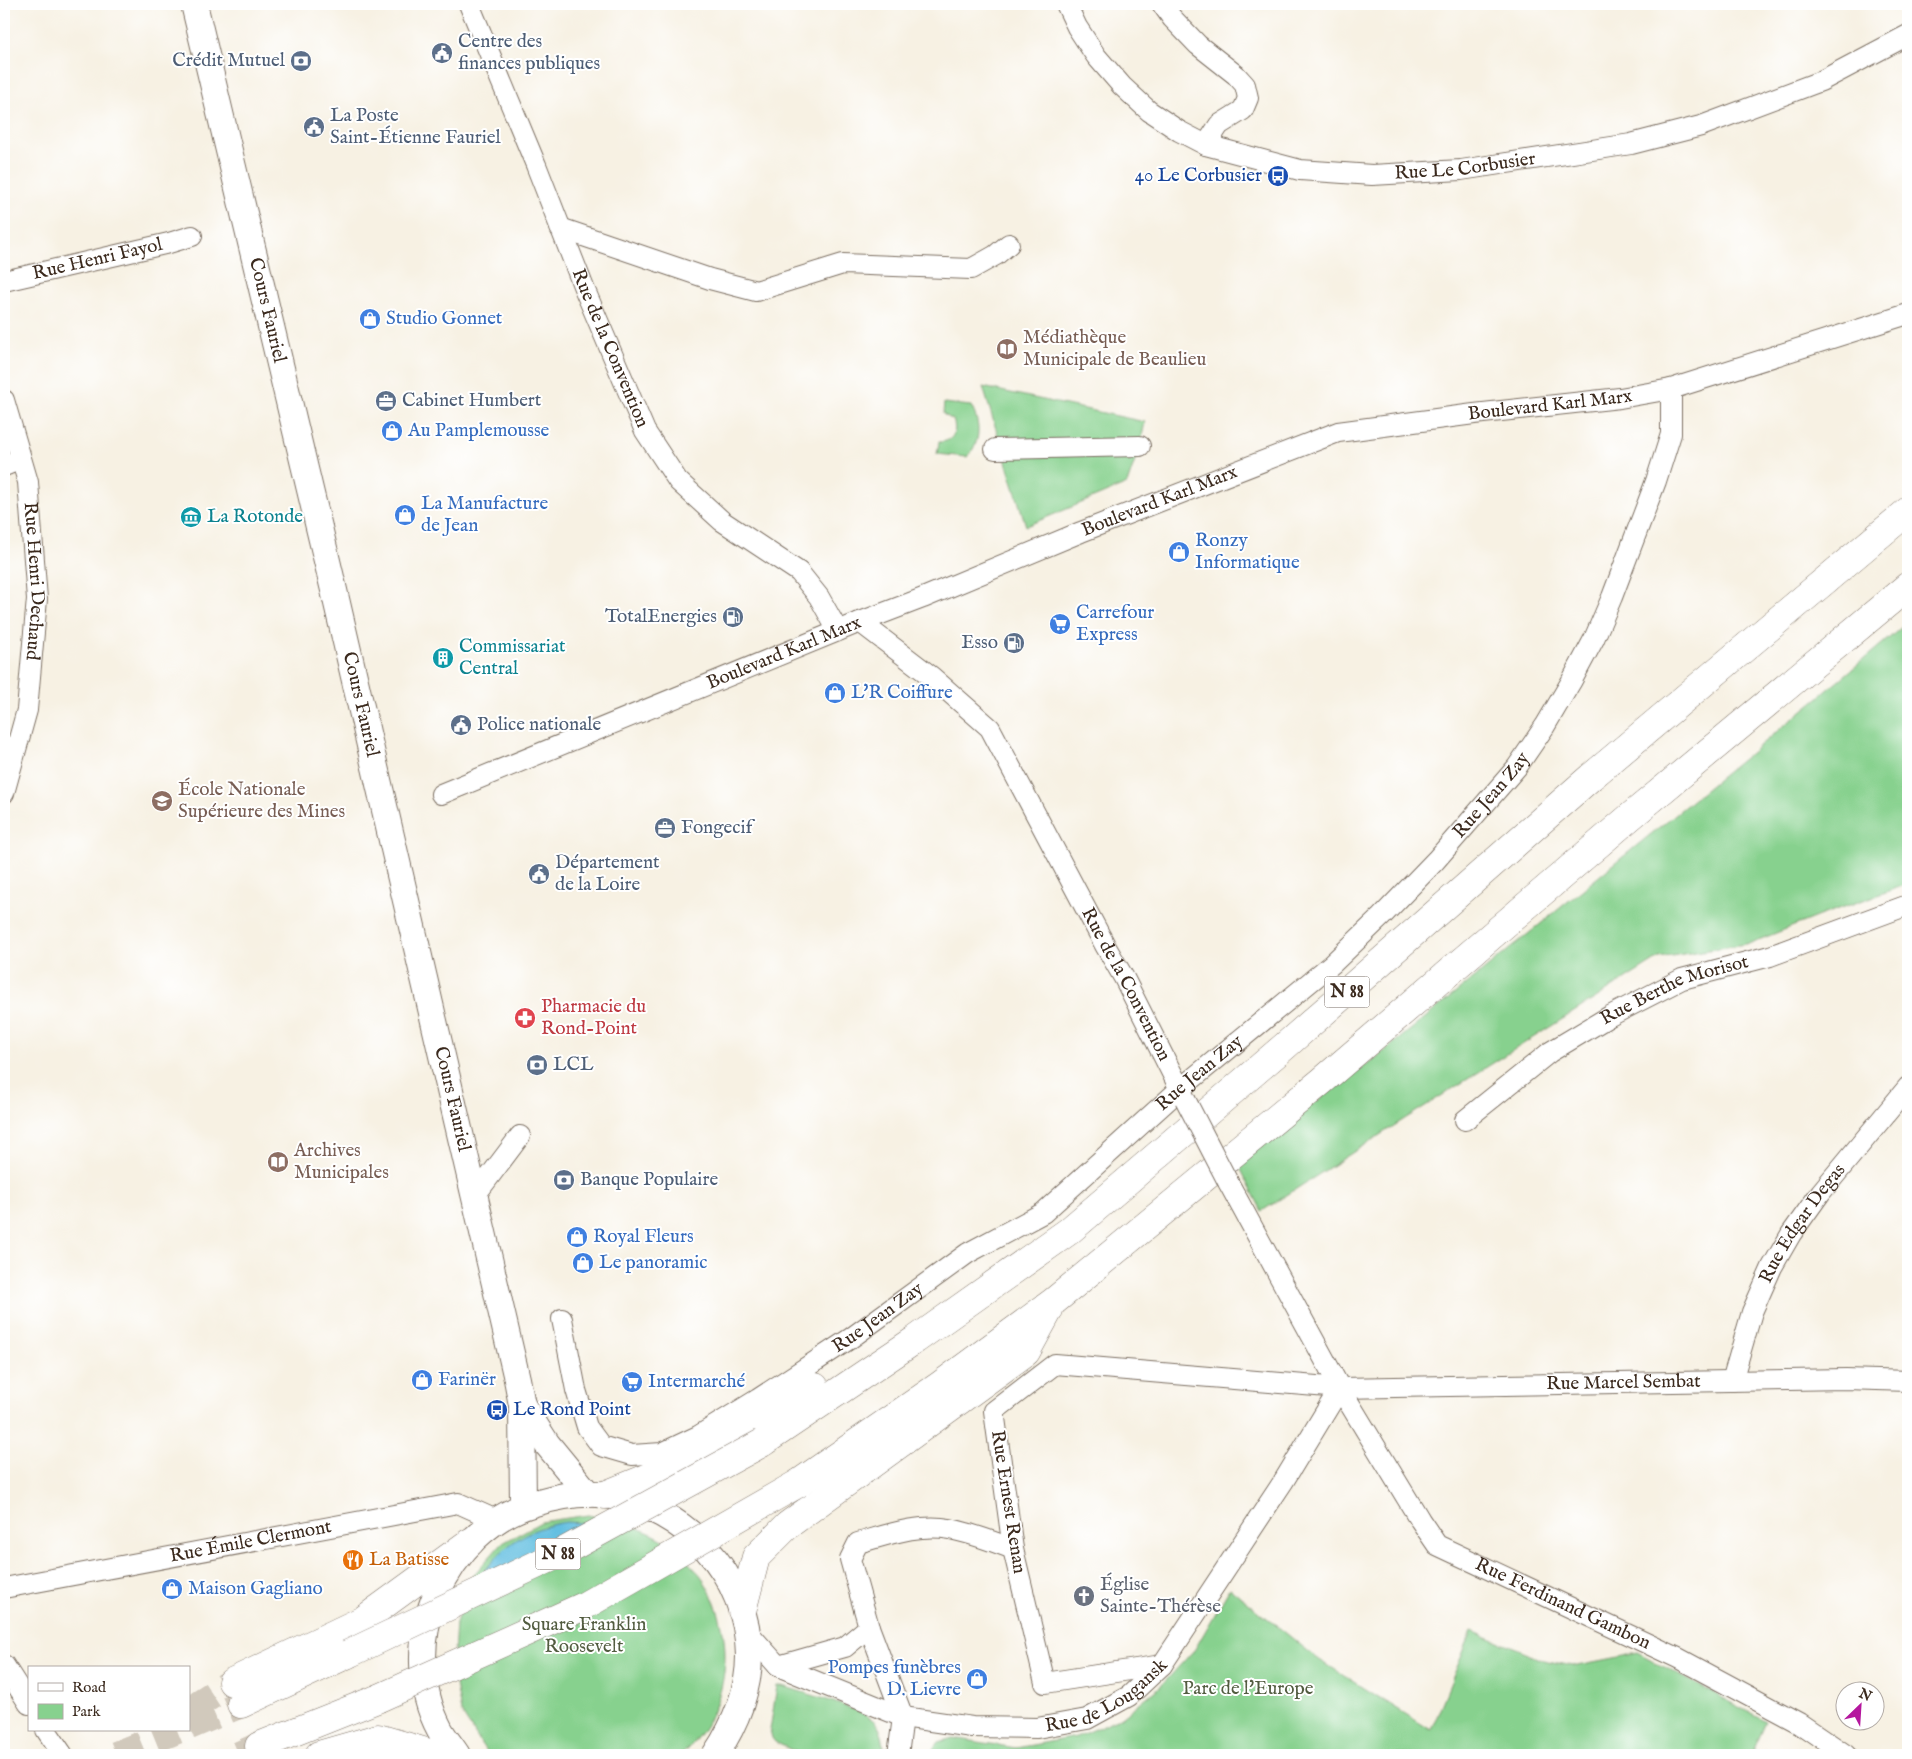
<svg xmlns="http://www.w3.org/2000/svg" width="1912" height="1759" font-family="'IM FELL English',serif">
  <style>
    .green { fill: #87d18e; stroke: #617e56 }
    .water { fill: #63bfe1; stroke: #4f7480 }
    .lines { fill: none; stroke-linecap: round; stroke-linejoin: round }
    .highway-tunnel { stroke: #d1c9bc; stroke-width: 28; stroke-dasharray: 28 14; stroke-linecap: butt }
    .minor-casing { stroke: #7d7063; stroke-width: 22 }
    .major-casing { stroke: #7d7063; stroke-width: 28 }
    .highway-casing { stroke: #7d7063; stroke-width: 29 }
    .minor { stroke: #fff; stroke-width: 20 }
    .major { stroke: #fff; stroke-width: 26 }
    .highway { stroke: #fff; stroke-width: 28 }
    .minor-bridge-casing { stroke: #7d7063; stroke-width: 22; stroke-linecap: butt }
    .highway-bridge-casing { stroke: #7d7063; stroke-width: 29; stroke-linecap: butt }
    .minor-bridge { stroke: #fff; stroke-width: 20 }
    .highway-bridge { stroke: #fff; stroke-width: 28 }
    .labels { text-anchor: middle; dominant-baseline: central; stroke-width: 4; stroke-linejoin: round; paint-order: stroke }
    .shield { fill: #fff; stroke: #766a62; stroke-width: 1 }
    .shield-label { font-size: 18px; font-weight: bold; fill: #3b2a1e }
    .service-label { font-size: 19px; fill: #4e5e75; stroke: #fff; text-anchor: start }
    .street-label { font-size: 19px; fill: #3b2a1e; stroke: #fff }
    .transit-label { font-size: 19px; fill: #164399; stroke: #fff; text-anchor: end }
    .shop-label { font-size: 19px; fill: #366cbe; stroke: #fff; text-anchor: start }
    .education-label { font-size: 19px; fill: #785e54; stroke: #fff; text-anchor: start }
    .culture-label { font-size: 19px; fill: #0d838f; stroke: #fff; text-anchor: start }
    .health-label { font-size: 19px; fill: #be3a42; stroke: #fff; text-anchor: start }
    .food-label { font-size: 19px; fill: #c56008; stroke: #fff; text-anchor: start }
    .worship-label { font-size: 19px; fill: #5b616d; stroke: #fff; text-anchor: start }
    .park-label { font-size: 19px; fill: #525c40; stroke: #fff }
  </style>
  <rect width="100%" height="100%" fill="#fff"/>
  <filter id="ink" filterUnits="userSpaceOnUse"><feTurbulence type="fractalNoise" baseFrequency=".02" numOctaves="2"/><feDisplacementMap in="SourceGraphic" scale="10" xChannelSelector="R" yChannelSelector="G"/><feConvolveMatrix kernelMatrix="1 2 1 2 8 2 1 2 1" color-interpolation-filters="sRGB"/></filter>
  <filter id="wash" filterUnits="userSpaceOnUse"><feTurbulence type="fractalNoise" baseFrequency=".0096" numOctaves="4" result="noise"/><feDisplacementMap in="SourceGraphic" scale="20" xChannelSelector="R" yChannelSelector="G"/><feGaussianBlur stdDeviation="1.12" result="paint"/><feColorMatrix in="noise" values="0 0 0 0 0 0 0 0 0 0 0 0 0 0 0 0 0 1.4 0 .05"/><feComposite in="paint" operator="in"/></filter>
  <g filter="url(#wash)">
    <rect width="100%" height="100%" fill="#f7f1e3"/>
    <g class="green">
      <polygon points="983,387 1145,422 1140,446 1127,484 1026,526"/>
      <path d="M944 403 971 406C981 424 981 442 967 457L937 454 939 442C952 442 958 433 953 420L943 414Z"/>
      <polygon points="1908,622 1908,884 1819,916 1751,943 1659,958 1400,1122 1262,1211 1236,1160 1372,1061 1818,698"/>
      <path d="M588 1515C618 1522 648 1528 674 1547 679 1551 684 1558 689 1563 694 1569 701 1574 704 1581 738 1637 731 1710 681 1755H490L487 1753 461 1712 453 1668 456 1623 470 1579 501 1544 541 1522Z"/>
      <polygon points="1230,1588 1318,1659 1431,1730 1472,1631 1543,1660 1573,1666 1638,1653 1766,1721 1751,1755 931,1755 932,1751 939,1742 953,1738 1016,1748 1076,1737 1122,1717 1162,1685 1195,1649"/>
      <path d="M777 1686H782C801 1692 864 1709 875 1722 883 1731 884 1744 884 1755H802L775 1742 772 1738 770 1730Z"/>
    </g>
    <path class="water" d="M566 1522 597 1524 473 1586C500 1550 519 1529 566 1522Z"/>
  </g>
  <g filter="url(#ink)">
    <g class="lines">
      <g class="highway-tunnel">
        <polyline points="189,1710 232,1682"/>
        <polyline points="189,1726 241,1704"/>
        <polyline points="116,1755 177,1730"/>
        <polyline points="239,1755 259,1746"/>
      </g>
      <g class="minor-casing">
        <g id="minor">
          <path id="s1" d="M469 4 536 165 584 288 645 431 678 481 722 521 799 572 819 597 838 631"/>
          <path id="s2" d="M1066 4 1077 27 1096 56 1122 86 1149 111 1179 131 1206 145 1300 170 1372 175 1461 170 1631 144 1701 126 1821 81 1908 35"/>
          <polyline points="1162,4 1172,18 1198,45 1236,75 1245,85 1248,98 1243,110 1219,125 1206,145"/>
          <polyline points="560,228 710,279 756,291 843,264 971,269 996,255 1009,244"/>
          <path id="s3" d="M4 281 169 243 192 236"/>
          <path id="s4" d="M4 400 28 482 37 599 27 710 4 793"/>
          <polyline points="995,449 1140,446"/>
          <polyline points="4,466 21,459"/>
          <path id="s5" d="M860 622 932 677 990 728 1106 947 1124 978 1185 1099"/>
          <path id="s6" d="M441 794 860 622 923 598 1081 532 1338 432 1474 414 1620 398 1671 389 1908 314"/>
          <path id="s7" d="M1465 1120 1550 1052 1610 1016 1682 979 1770 956 1908 905"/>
          <path id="s8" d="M1228 1182 1340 1388 1420 1520 1437 1545 1678 1658 1799 1723 1846 1755"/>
          <polyline points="474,1197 520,1136"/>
          <path id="s9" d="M562 1319 576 1390 587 1427 601 1446 632 1455 662 1453 698 1436 758 1399 851 1338 968 1253 1043 1213 1180 1089 1332 964 1381 917 1436 860 1517 767 1545 726 1571 682 1594 639 1612 597 1656 481 1671 434V389"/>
          <path id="s10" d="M1732 1381 1752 1312 1772 1267 1791 1234 1821 1192 1908 1087"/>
          <path id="s11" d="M4 1588 458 1503 496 1520"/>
          <path id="s12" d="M746 1630 778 1666 903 1717 972 1727 1037 1728 1087 1719 1129 1696 1162 1665 1283 1482 1340 1388"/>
          <polyline points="4,1665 29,1704"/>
          <path id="s13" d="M1162 1665 1045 1683 1013 1549 994 1411 1055 1364 1340 1388 1846 1379 1908 1381"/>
          <polyline points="778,1666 845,1647 869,1627"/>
          <polyline points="46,1730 63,1755"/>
          <path d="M898 1755 903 1717 869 1627 850 1559 858 1543C887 1535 919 1523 950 1529 971 1533 992 1541 1013 1549"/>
        </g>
      </g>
      <g class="major-casing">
        <g id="major">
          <path id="s14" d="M194 4 333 586 517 1379 522 1405 523 1506"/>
          <polyline points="522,1405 547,1444 588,1494"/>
          <path d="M457 1755C452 1747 445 1739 440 1730 418 1689 418 1637 436 1595 455 1552 489 1516 535 1503 558 1496 582 1491 606 1495 686 1508 748 1574 749 1656 749 1693 735 1725 715 1755"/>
        </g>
      </g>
      <g class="highway-casing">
        <g id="highway">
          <polyline points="762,1443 915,1340 1069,1231 1285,1046 1591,777 1908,511"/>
          <polyline points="799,1483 939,1386 1053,1302 1322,1081 1630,817 1908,586"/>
          <polyline points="605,1495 659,1473 797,1399 815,1387"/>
          <polyline points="742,1611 756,1557 788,1525 1026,1352 1049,1310"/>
          <polyline points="232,1682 363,1620 470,1542"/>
          <polyline points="241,1704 348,1654"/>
          <polyline points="259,1746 377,1699"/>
          <polyline points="319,1755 378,1738 436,1755"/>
        </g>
      </g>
      <use href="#minor" class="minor"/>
      <use href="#major" class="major"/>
      <use href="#highway" class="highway"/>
      <g class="minor-bridge-casing">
        <polyline id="minor-bridge" points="1185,1099 1228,1182"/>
      </g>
      <g class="highway-bridge-casing">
        <g id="highway-bridge">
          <polyline points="348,1654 557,1555 762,1443"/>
          <polyline points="377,1699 584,1606 799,1483"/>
        </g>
      </g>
      <use href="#minor-bridge" class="minor-bridge"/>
      <use href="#highway-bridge" class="highway-bridge"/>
    </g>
  </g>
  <defs>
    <g id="civic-disc" transform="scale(1.125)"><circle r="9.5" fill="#5c6f8a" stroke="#fff"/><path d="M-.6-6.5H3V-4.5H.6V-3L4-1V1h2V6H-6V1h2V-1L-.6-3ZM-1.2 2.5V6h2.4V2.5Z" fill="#fff"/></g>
    <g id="bank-disc" transform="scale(1.125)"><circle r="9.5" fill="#5c6f8a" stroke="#fff"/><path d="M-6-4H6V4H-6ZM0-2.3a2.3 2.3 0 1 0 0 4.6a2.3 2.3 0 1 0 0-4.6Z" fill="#fff"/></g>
    <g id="bus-disc" transform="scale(1.125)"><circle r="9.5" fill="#1a4fb4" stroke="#fff"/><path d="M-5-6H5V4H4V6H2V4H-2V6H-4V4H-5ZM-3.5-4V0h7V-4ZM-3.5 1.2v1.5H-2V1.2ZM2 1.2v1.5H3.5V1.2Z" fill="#fff"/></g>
    <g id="shop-disc" transform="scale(1.125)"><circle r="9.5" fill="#3f7fe0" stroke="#fff"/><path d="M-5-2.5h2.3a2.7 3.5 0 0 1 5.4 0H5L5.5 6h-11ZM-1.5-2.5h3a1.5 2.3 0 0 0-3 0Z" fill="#fff"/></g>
    <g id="library-disc" transform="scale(1.125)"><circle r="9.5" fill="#8d6e63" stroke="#fff"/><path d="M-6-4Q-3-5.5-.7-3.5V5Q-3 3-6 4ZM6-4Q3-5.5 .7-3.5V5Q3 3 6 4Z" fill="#fff"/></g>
    <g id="office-disc" transform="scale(1.125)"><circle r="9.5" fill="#5c6f8a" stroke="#fff"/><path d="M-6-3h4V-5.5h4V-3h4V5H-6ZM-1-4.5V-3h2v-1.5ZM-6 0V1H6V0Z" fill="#fff"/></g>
    <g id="museum-disc" transform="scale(1.125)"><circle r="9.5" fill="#0f9aa8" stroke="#fff"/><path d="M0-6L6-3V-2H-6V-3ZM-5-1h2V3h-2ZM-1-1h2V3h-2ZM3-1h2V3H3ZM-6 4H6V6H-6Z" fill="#fff"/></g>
    <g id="fuel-disc" transform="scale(1.125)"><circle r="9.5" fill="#5c6f8a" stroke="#fff"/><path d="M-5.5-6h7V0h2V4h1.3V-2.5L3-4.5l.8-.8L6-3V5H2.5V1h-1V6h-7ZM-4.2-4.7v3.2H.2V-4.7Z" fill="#fff"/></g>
    <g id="supermarket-disc" transform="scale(1.125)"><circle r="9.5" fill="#3f7fe0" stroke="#fff"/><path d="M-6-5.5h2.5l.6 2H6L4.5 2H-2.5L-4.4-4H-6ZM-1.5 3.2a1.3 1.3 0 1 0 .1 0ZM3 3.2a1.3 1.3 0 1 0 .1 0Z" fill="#fff"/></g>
    <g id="building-disc" transform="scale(1.125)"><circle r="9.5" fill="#0f9aa8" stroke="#fff"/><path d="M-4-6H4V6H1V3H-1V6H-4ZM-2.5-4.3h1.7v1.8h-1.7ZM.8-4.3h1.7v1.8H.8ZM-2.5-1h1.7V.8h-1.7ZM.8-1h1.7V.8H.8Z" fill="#fff"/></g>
    <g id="university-disc" transform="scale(1.125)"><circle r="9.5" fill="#8d6e63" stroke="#fff"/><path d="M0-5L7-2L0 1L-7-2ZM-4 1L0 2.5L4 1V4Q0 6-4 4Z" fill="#fff"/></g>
    <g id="pharmacy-disc" transform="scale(1.125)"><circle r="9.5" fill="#e0444e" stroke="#fff"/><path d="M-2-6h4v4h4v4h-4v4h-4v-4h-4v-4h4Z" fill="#fff"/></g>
    <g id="restaurant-disc" transform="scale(1.125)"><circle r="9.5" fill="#e8710a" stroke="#fff"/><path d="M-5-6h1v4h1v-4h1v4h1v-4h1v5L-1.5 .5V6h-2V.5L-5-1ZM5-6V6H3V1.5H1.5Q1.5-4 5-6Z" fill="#fff"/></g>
    <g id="church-disc" transform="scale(1.125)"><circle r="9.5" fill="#6b7280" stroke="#fff"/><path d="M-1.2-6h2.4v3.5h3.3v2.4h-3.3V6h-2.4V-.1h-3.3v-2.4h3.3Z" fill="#fff"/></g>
  </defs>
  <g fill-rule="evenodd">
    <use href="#civic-disc" x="442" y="53"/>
    <use href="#bank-disc" x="301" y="61"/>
    <use href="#civic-disc" x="314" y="127"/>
    <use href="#bus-disc" x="1278" y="176"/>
    <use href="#shop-disc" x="370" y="319"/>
    <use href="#library-disc" x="1007" y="349"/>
    <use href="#office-disc" x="386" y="401"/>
    <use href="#shop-disc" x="392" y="431"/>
    <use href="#shop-disc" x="405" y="515"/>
    <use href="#museum-disc" x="191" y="517"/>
    <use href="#shop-disc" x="1179" y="552"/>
    <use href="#fuel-disc" x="733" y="617"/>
    <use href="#supermarket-disc" x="1060" y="624"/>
    <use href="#fuel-disc" x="1014" y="643"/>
    <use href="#building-disc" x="443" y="658"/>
    <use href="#shop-disc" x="835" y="693"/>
    <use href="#civic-disc" x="461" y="725"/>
    <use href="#university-disc" x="162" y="801"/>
    <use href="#office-disc" x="665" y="828"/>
    <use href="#civic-disc" x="539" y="874"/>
    <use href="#pharmacy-disc" x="525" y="1018"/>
    <use href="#bank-disc" x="537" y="1065"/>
    <use href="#library-disc" x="278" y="1162"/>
    <use href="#bank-disc" x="564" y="1180"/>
    <use href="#shop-disc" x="577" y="1237"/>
    <use href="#shop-disc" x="583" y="1263"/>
    <use href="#shop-disc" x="422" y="1380"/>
    <use href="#supermarket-disc" x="632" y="1382"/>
    <use href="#bus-disc" x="497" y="1410"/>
    <use href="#restaurant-disc" x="353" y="1560"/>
    <use href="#shop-disc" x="172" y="1589"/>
    <use href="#church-disc" x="1084" y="1596"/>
    <use href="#shop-disc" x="977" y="1679"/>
  </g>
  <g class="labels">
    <g class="shield">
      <rect x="1324.5" y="976.5" width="45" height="31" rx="4"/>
      <rect x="535.5" y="1538.5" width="45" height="31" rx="4"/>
    </g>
    <g class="shield-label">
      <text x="1347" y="992">N 88</text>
      <text x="558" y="1554">N 88</text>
    </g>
    <g class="service-label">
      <text x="458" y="42">Centre des<tspan x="458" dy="22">finances publiques</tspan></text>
      <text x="285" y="61" text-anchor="end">Crédit Mutuel</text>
      <text x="330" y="116">La Poste<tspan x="330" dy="22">Saint-Étienne Fauriel</tspan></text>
      <text x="402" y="401">Cabinet Humbert</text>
      <text x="717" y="617" text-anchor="end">TotalEnergies</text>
      <text x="998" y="643" text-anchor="end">Esso</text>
      <text x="477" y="725">Police nationale</text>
      <text x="681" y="828">Fongecif</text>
      <text x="555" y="863">Département<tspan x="555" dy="22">de la Loire</tspan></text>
      <text x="553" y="1065">LCL</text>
      <text x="580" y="1180">Banque Populaire</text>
    </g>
    <g class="street-label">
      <text stroke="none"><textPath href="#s2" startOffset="466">Rue Le Corbusier</textPath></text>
      <text stroke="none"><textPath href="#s3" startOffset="96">Rue Henri Fayol</textPath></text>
      <text stroke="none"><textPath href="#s14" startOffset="315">Cours Fauriel</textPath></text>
      <text stroke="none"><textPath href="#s1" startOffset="372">Rue de la Convention</textPath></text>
      <text stroke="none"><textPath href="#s6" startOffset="1181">Boulevard Karl Marx</textPath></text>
      <text stroke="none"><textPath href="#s6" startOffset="776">Boulevard Karl Marx</textPath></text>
      <text stroke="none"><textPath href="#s4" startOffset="185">Rue Henri Dechaud</textPath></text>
      <text stroke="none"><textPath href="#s6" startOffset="371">Boulevard Karl Marx</textPath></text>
      <text stroke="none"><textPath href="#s14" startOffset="720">Cours Fauriel</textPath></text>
      <text stroke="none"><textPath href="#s9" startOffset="1262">Rue Jean Zay</textPath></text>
      <text stroke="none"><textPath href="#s5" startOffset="458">Rue de la Convention</textPath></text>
      <text stroke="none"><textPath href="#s7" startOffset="249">Rue Berthe Morisot</textPath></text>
      <text stroke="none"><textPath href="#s9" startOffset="858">Rue Jean Zay</textPath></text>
      <text stroke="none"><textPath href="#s14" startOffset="1125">Cours Fauriel</textPath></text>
      <text stroke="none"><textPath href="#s10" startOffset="174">Rue Edgar Degas</textPath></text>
      <text stroke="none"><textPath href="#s9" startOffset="452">Rue Jean Zay</textPath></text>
      <text stroke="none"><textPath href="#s13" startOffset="1042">Rue Marcel Sembat</textPath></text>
      <text transform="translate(1008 1502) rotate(81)">Rue Ernest Renan</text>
      <text stroke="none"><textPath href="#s11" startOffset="251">Rue Émile Clermont</textPath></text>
      <text stroke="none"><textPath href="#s8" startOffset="558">Rue Ferdinand Gambon</textPath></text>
      <text stroke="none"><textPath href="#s12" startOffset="396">Rue de Lougansk</textPath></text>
    </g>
    <g class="transit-label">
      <text x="1262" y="176">40 Le Corbusier</text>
      <text x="513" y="1410" text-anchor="start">Le Rond Point</text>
    </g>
    <g class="shop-label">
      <text x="386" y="319">Studio Gonnet</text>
      <text x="408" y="431">Au Pamplemousse</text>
      <text x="421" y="504">La Manufacture<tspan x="421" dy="22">de Jean</tspan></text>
      <text x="1195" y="541">Ronzy<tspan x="1195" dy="22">Informatique</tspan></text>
      <text x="1076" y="613">Carrefour<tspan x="1076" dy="22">Express</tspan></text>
      <text x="851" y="693">L'R Coiffure</text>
      <text x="593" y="1237">Royal Fleurs</text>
      <text x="599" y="1263">Le panoramic</text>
      <text x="438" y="1380">Farinër</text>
      <text x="648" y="1382">Intermarché</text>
      <text x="188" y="1589">Maison Gagliano</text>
      <text x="961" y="1668" text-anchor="end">Pompes funèbres<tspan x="961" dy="22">D. Lievre</tspan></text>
    </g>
    <g class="education-label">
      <text x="1023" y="338">Médiathèque<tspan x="1023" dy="22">Municipale de Beaulieu</tspan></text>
      <text x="178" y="790">École Nationale<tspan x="178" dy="22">Supérieure des Mines</tspan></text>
      <text x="294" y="1151">Archives<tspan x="294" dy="22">Municipales</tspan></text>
    </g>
    <g class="culture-label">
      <text x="207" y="517">La Rotonde</text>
      <text x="459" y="647">Commissariat<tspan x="459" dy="22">Central</tspan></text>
    </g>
    <g class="health-label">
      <text x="541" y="1007">Pharmacie du<tspan x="541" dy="22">Rond-Point</tspan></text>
    </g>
    <g class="food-label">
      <text x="369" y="1560">La Batisse</text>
    </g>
    <g class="worship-label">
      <text x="1100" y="1585">Église<tspan x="1100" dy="22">Sainte-Thérèse</tspan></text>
    </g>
    <g class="park-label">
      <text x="584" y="1625">Square Franklin<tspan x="584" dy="22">Roosevelt</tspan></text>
      <text x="1248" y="1689">Parc de l'Europe</text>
    </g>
  </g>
  <rect width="1912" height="1759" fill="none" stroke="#fff" stroke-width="20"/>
  <rect x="28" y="1666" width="162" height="65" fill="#ffffff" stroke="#b1aaa5"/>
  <rect x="38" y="1683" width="25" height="8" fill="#ffffff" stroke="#b1aaa5"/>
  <text x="72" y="1692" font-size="15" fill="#3b2a1e">Road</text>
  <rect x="38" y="1704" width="25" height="15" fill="#87d18e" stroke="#b1aaa5"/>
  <text x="72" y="1716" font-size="15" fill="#3b2a1e">Park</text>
  <g transform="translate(1860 1706) rotate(25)"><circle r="24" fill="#ffffff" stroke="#b1aaa5"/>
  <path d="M0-4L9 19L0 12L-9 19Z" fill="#b5179e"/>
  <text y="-8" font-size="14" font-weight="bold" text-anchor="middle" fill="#3b2a1e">N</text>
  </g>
</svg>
